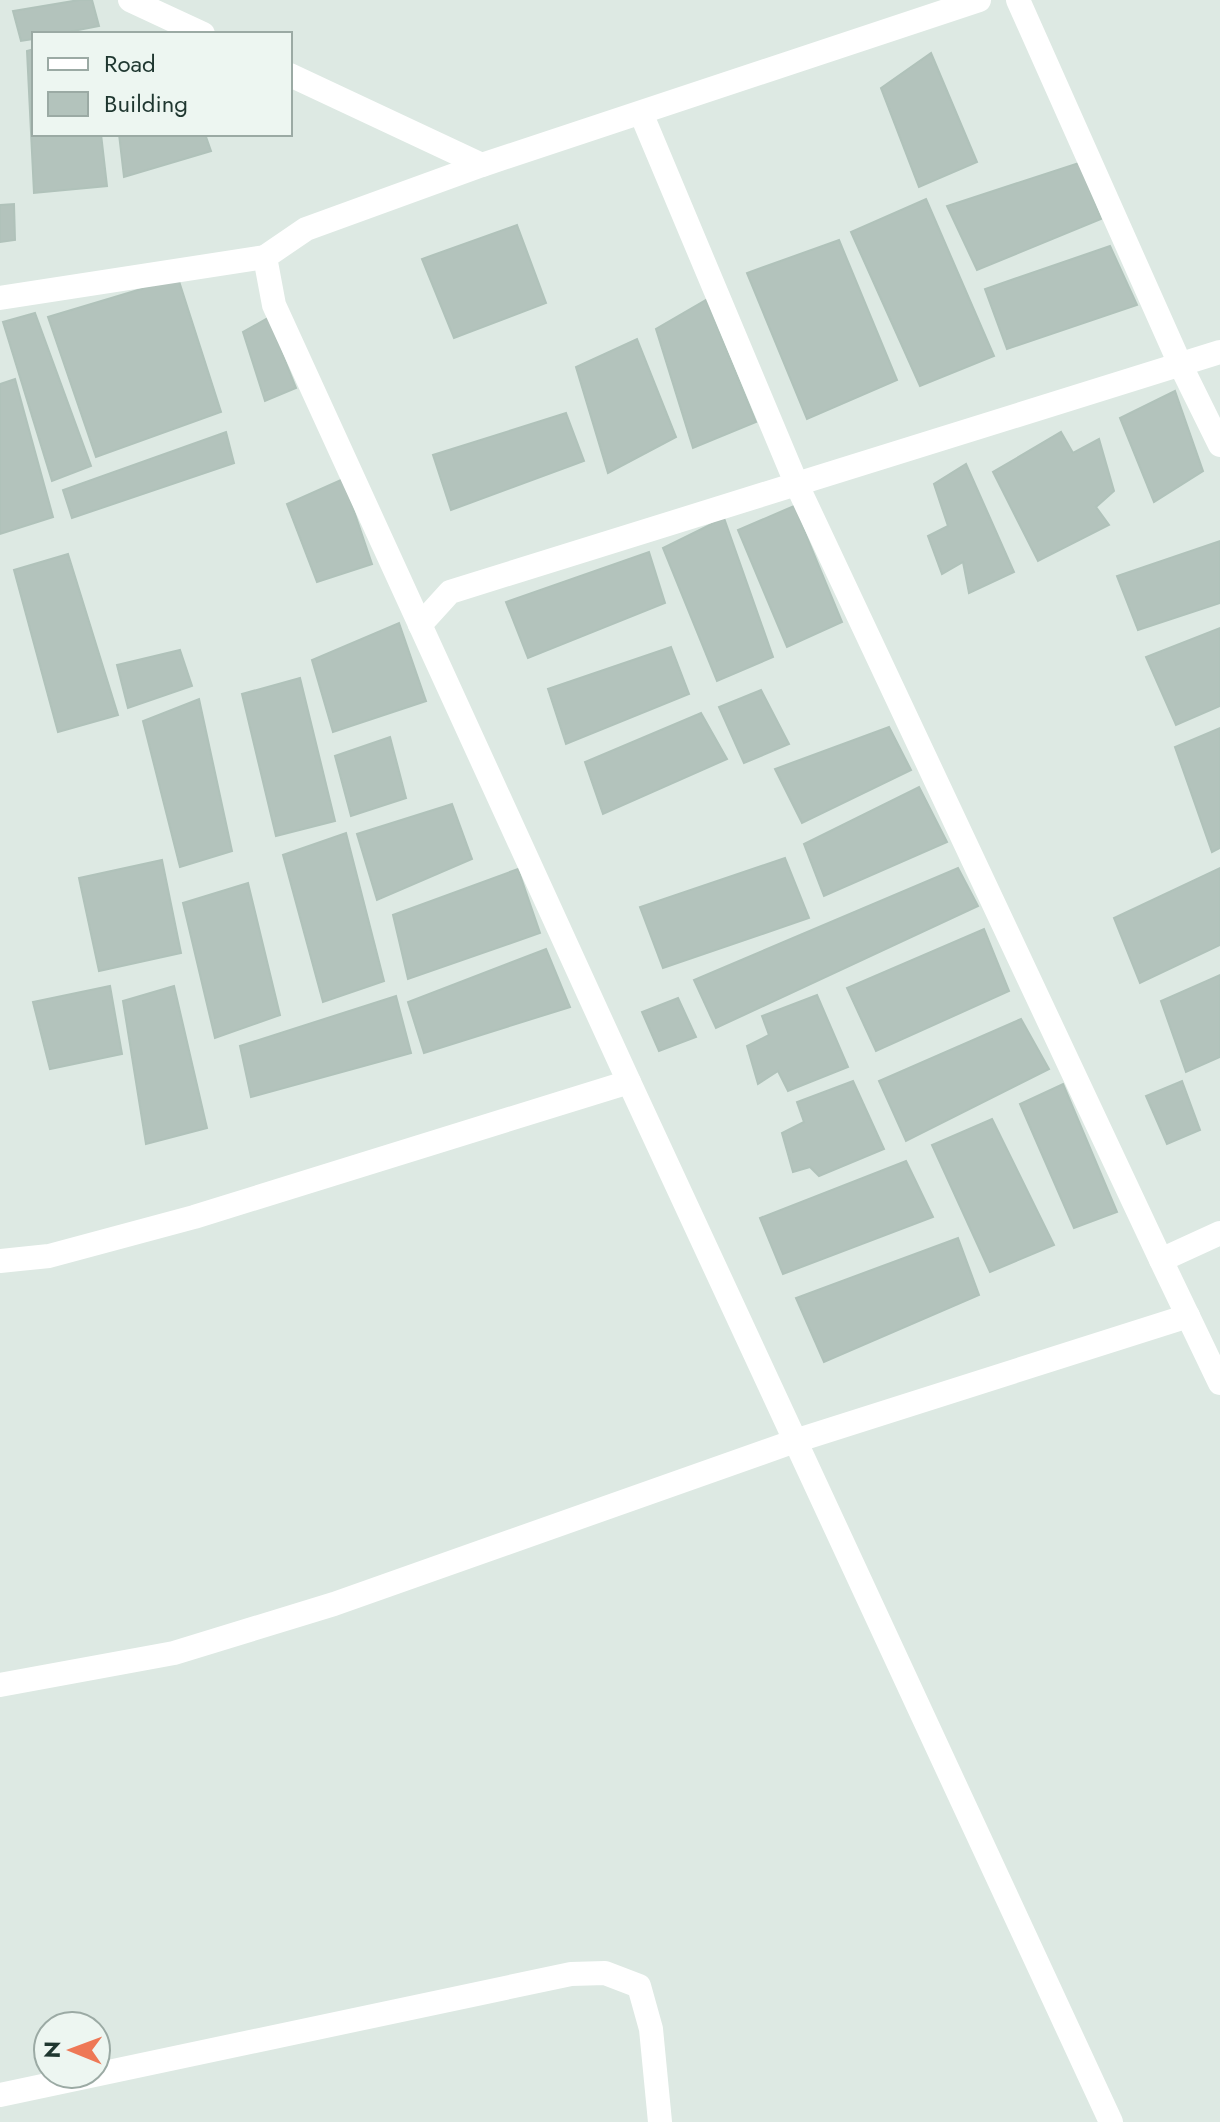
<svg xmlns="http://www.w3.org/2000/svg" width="1220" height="2122" font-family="Jost,sans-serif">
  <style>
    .building { fill: #b3c3bc; stroke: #b0c2ba; stroke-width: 2 }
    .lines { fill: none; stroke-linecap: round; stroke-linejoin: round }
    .street { stroke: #fff; stroke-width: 24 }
  </style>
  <rect width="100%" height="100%" fill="#dde9e3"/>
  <g class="building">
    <polygon points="79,0 92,0 99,26 58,34 34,34 34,39 21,41 13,11"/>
    <polygon points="34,49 34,134 101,134 107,186 34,193 27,51"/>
    <polygon points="931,53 977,162 919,187 881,88"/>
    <polygon points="119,134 205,134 211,151 124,177"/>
    <polygon points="1079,163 1101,219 977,270 947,206"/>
    <polygon points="926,199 994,356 920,386 851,232"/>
    <polygon points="14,204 15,240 0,242 0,205"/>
    <polygon points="517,225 546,303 454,338 422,259"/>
    <polygon points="839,240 897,380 807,419 747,273"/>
    <polygon points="1110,246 1137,305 1007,349 985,289"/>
    <polygon points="178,278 221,412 96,457 48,317"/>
    <polygon points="706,300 756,422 693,448 656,329"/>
    <polygon points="35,313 91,466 52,481 3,322"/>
    <polygon points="268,318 296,388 265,401 243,332"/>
    <polygon points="637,339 676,437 608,473 576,367"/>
    <polygon points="15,379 53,517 0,534 0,384"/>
    <polygon points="1175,391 1203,471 1154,502 1120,418"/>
    <polygon points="566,413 584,461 451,510 433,455"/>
    <polygon points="226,432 234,463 72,518 63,490"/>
    <polygon points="1061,432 1073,453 1099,439 1114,491 1096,507 1109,525 1038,561 993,472"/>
    <polygon points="966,464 1014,572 969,593 963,562 942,574 928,536 948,526 934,484"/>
    <polygon points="343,479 372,564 317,582 287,504"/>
    <polygon points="794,506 842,622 787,647 738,530"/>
    <polygon points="724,518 773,657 717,681 663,548"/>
    <polygon points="1220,541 1220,603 1138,630 1117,576"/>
    <polygon points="649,552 665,603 528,658 506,602"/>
    <polygon points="68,554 118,715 58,732 14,570"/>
    <polygon points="399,623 426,701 333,732 312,660"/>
    <polygon points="1220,628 1220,706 1176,725 1146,657"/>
    <polygon points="671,647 689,694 566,744 548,689"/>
    <polygon points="180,650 192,686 128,708 117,665"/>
    <polygon points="300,678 335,821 276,836 242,694"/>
    <polygon points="761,690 789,744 744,763 719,707"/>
    <polygon points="199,699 232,851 180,867 143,721"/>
    <polygon points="701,713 727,759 603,814 585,762"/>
    <polygon points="889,727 911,770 802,823 775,769"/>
    <polygon points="1220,728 1220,848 1212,852 1175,747"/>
    <polygon points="390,737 406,798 351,816 335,756"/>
    <polygon points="919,787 947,842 824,896 804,844"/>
    <polygon points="452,804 472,859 377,900 357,834"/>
    <polygon points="346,833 384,981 323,1002 283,855"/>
    <polygon points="785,858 809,918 663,968 640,907"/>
    <polygon points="162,860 181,953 99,971 79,878"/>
    <polygon points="958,868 978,906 716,1028 694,980"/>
    <polygon points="1220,868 1220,945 1140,983 1114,918"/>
    <polygon points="518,869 540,933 408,979 393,915"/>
    <polygon points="248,883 280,1015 215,1038 183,903"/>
    <polygon points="984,929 1009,991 876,1051 847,988"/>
    <polygon points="546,949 570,1007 424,1053 408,1002"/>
    <polygon points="1220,975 1220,1057 1186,1072 1161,1001"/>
    <polygon points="110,986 122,1054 50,1069 33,1002"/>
    <polygon points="174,986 207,1128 146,1144 123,1001"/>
    <polygon points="817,995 848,1067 788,1091 778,1071 758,1084 747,1046 769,1035 762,1016"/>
    <polygon points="396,996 411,1053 251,1097 240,1046"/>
    <polygon points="678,998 696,1037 659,1051 642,1012"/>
    <polygon points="1021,1019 1049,1069 906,1141 879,1081"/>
    <polygon points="853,1081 884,1149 819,1176 810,1167 793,1172 782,1133 804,1122 797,1102"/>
    <polygon points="1182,1081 1200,1130 1167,1144 1146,1096"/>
    <polygon points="1063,1084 1117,1212 1074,1228 1020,1104"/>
    <polygon points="992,1119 1054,1245 990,1272 932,1145"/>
    <polygon points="906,1161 933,1217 783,1274 760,1218"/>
    <polygon points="958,1238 979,1295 824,1362 796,1298"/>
  </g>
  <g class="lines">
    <g class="street">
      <polyline points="130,0 203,34"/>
      <polyline points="1018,0 1180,364 1220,445"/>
      <polyline points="290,75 482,165"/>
      <polyline points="641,113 797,485 1161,1260 1220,1383"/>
      <polyline points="0,298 265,257"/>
      <polyline points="420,625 450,592 1220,352"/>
      <polyline points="629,1082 1111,2122"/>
      <polyline points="1161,1260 1220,1233"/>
      <polyline points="0,1261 49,1256 194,1217 629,1082 274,305 265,257 306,229 482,165 979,0"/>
      <polyline points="0,1685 174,1653 334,1604 795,1441 1188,1316"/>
      <polyline points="0,2095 571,1974 605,1973 639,1986 651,2029 660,2122"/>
    </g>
  </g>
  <rect x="32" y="32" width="260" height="104" fill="#edf6f1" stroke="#9baaa4" stroke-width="2"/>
  <rect x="48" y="58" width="40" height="12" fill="#ffffff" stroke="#9baaa4" stroke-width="2"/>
  <text x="104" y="72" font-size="24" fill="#1f3730">Road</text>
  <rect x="48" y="92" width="40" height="24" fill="#b3c3bc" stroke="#9baaa4" stroke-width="2"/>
  <text x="104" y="112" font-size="24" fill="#1f3730">Building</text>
  <g transform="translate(72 2050) rotate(271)"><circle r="38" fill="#edf6f1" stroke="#9baaa4" stroke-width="2"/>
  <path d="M0-6L14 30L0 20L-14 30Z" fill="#ee7856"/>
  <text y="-12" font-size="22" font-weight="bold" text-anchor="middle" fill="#1f3730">N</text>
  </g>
</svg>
